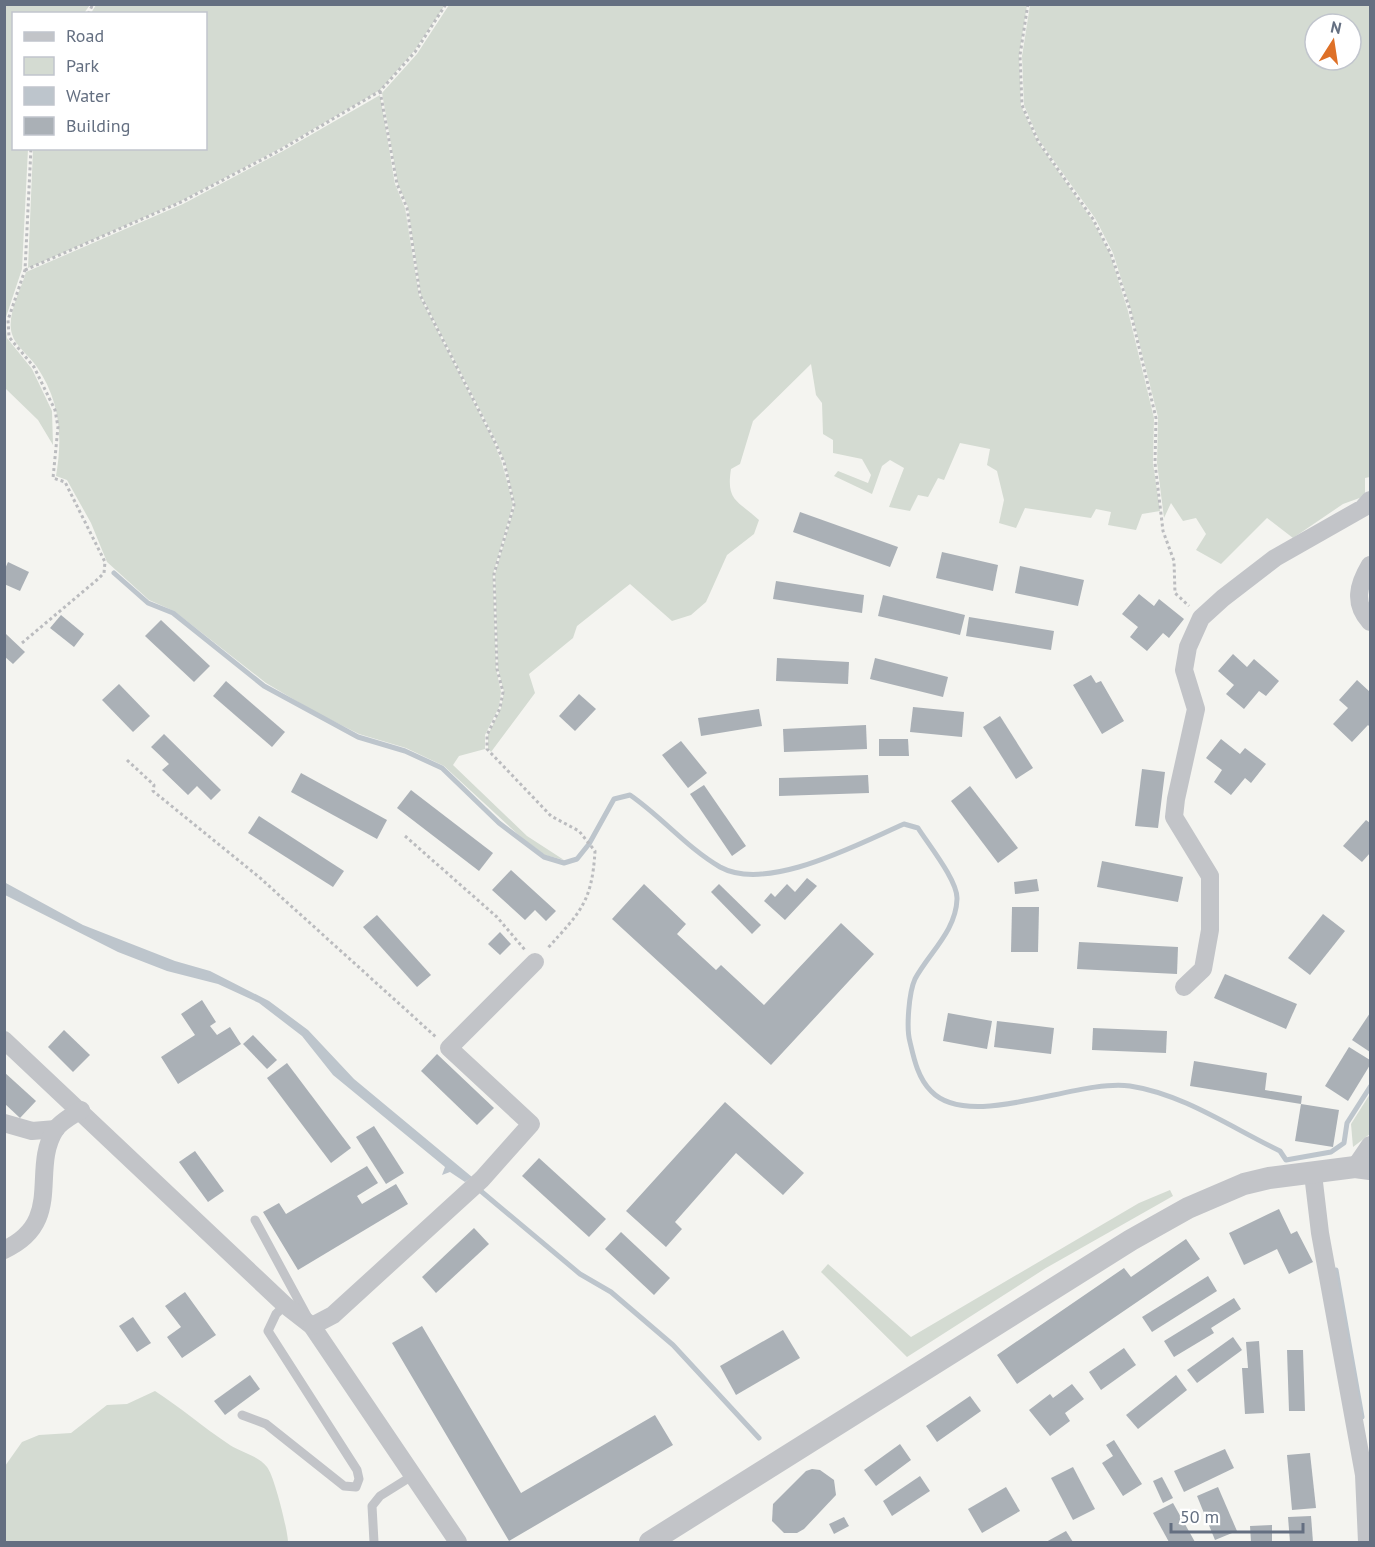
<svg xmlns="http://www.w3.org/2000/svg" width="1375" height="1547" font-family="'PT Sans',sans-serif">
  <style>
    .green { fill: #d4dbd2; fill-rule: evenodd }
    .water { fill: #bdc5cc }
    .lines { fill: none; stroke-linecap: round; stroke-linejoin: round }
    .stream { stroke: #bdc5cc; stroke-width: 5 }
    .building { fill: #aab0b6 }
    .path { stroke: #bbbcbf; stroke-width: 3; stroke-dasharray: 3 3; stroke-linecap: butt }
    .service { stroke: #c2c4c8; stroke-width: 9 }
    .minor { stroke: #c2c4c8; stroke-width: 18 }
    .tertiary { stroke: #c2c4c8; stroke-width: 22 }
  </style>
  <rect width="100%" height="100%" fill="#f4f4f0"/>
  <g class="green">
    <polygon points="5,4 90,5 84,13 14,14 14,148 28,149 22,269 5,320 7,338 32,369 52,411 53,445 38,420 5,388"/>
    <polygon points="96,5 96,4 445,5 414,51 380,90 281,148 181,201 28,268 33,149 206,148 206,14 91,13"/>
    <path d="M449 5H1027L1019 55 1021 106 1037 141 1092 220 1110 254 1128 311 1154 418 1153 463 1160 511 1142 514 1136 530 1108 525 1111 512 1096 509 1091 518 1025 508 1016 528 999 523 1004 500 997 471 987 465 990 449 960 443 944 480 938 478 928 497 918 495 910 511 889 507 904 468 890 460 882 466 872 494 834 476 838 471 868 483 871 475 862 459 833 453V440L823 434 822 403 816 395 811 364 753 421 740 464 731 469C726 501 737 500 759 520L754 534 727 555 706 602 691 615 672 621 630 584 577 626 573 638 529 674 535 693 491 752 488 748V735L501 708 504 692 498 669 495 574 515 505 505 462 495 439 421 295 408 207 398 184 382 93 417 54Z"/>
    <path d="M1030 5H1370V477L1365 478V496L1343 504 1293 538 1267 518 1221 564 1196 550 1206 534 1196 518 1183 521 1171 503 1164 518 1157 463 1158 417 1131 310 1113 253 1095 218 1039 140 1024 105 1022 56ZM1315 24H1351V60H1315Z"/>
    <path d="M380 95 395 184 405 208 419 295 493 440 502 463 513 504 493 574 496 669 501 692 499 707 485 735V749L459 756 453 765 527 836 564 860 545 855 523 839 444 766 406 748 359 734 315 712 266 683 174 611 149 600 107 562 91 523 67 480 56 476C63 436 60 401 37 367 30 356 15 346 12 334 6 316 21 290 26 272L183 204 283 151Z"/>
    <polygon points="1370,1094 1370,1134 1353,1147 1351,1124"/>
    <polygon points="1170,1190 1173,1196 1046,1268 907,1357 821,1272 828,1264 911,1337 1139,1203"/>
    <path d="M155 1391C180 1407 203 1427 227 1443 239 1452 258 1455 267 1467 274 1475 288 1531 288 1542H5V1466L22 1442 39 1435 71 1433 107 1405 127 1404Z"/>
  </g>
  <polygon class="water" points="4,882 83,925 175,961 210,971 269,1001 308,1030 354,1079 472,1177 465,1182 450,1172 442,1175 445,1167 333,1075 302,1036 259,1003 218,984 167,971 118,952 5,895"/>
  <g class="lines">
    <g class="stream">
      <path d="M114 573 148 603 173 613 264 686 358 737 405 751 442 768 499 823 544 857 564 863 577 859 589 844 614 799 630 795C662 817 686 847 720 867 767 893 858 844 904 824L918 828C928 844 958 881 957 899 956 931 929 953 915 979 909 992 906 1028 910 1042 914 1059 918 1078 931 1091 970 1132 1078 1078 1130 1086 1183 1094 1232 1128 1280 1151L1286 1160 1331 1152 1344 1143 1347 1123 1370 1087"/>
      <polyline points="476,1187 580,1274 611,1292 673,1345 759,1438"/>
      <polyline points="1336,1270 1362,1417"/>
    </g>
  </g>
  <g class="building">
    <polygon points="800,512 898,547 890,567 793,532"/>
    <polygon points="942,552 998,565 993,591 936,578"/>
    <polygon points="8,562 29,572 20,591 4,584 4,571"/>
    <polygon points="1020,566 1084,580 1078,606 1015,593"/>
    <polygon points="776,581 864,595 862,613 773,599"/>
    <polygon points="1139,594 1154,606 1159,599 1184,619 1169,638 1163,633 1147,651 1130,637 1138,627 1122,614"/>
    <polygon points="883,595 965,615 960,635 878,616"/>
    <polygon points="61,615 84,634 74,647 50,628"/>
    <polygon points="969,617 1054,631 1051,650 966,636"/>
    <polygon points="161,620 210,666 194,682 145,636"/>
    <polygon points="6,634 25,652 13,664 4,656"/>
    <polygon points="1233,654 1247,667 1254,659 1279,681 1266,696 1259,691 1244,709 1226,694 1234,685 1218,671"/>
    <polygon points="777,658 849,662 848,684 776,681"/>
    <polygon points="875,658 948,677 943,697 870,679"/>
    <polygon points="1091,675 1096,683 1101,681 1124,721 1102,734 1073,685"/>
    <polygon points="1357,680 1370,692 1370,727 1368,725 1352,742 1333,724 1348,708 1339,700"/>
    <polygon points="226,681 285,732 272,747 213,696"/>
    <polygon points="119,684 150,716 133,732 102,700"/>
    <polygon points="579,694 596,709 575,731 559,716"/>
    <polygon points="913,707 964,712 962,737 910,732"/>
    <polygon points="759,709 762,726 701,736 698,718"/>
    <polygon points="1000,716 1033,768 1016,779 983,727"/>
    <polygon points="866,725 867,749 784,752 783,729"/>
    <polygon points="164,734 221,790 211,800 197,786 188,795 162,770 169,764 151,747"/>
    <polygon points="879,739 908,739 909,756 879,756"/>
    <polygon points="1221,739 1240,754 1245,748 1266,764 1251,783 1245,778 1231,795 1214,782 1222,770 1206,758"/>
    <polygon points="681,741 707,773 688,788 662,755"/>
    <polygon points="1142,769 1165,772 1158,828 1135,826"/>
    <polygon points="301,773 387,820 377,839 291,792"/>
    <polygon points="868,775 869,793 779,796 779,778"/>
    <polygon points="704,785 746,846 732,856 690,794"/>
    <polygon points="970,786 1018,848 998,863 951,801"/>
    <polygon points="411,790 493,853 479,871 397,808"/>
    <polygon points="259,816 344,871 333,887 248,833"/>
    <polygon points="1366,820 1370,823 1370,853 1362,862 1343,846"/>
    <polygon points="1102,861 1183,877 1178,902 1097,887"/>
    <polygon points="511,870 556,911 546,921 535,910 525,920 492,890"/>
    <polygon points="807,878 817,886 785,920 764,901 771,893 775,897 787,884 795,892"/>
    <polygon points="1037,879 1039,891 1015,894 1014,882"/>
    <polygon points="644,884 686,924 677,934 716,970 721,965 764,1005 841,923 874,954 771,1065 612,919"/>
    <polygon points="719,884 761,925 752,934 711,892"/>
    <polygon points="1012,907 1039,907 1038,952 1011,952"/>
    <polygon points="1323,914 1345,931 1310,975 1288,958"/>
    <polygon points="377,915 431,975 417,987 363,927"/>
    <polygon points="500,932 511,944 500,955 488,944"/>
    <polygon points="1079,942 1178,947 1177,974 1077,969"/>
    <polygon points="1225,974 1297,1004 1286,1029 1214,998"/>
    <polygon points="202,1000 216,1022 210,1026 217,1035 230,1027 241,1044 178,1084 161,1057 195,1035 181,1014"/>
    <polygon points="948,1013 992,1021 987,1049 943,1041"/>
    <polygon points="1370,1013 1370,1052 1352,1040"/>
    <polygon points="997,1021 1054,1028 1051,1054 994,1047"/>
    <polygon points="1093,1028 1167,1031 1166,1053 1092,1050"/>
    <polygon points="64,1030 90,1055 73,1072 48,1047"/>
    <polygon points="253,1035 277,1060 267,1069 243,1044"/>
    <polygon points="1349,1047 1370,1060 1370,1065 1348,1101 1325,1086"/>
    <polygon points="437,1054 494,1108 477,1125 421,1071"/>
    <polygon points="1194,1061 1267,1073 1265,1090 1302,1096 1301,1104 1190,1086"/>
    <polygon points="287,1063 351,1148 331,1163 267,1078"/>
    <polygon points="4,1072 36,1101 20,1118 4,1103"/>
    <polygon points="725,1102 804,1173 783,1195 736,1153 675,1222 682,1229 666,1247 626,1211"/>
    <polygon points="1301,1104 1339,1110 1333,1147 1295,1141"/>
    <polygon points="374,1126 404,1173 386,1184 356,1137"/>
    <polygon points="195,1151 224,1191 208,1202 179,1162"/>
    <polygon points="539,1158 606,1219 589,1237 522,1176"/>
    <polygon points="367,1166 378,1183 357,1196 362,1204 396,1184 408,1204 298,1270 263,1212 279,1203 286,1214"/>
    <polygon points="1279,1209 1291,1234 1297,1231 1313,1262 1289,1274 1277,1249 1244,1265 1229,1233"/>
    <polygon points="474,1228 489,1244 436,1293 422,1277"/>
    <polygon points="621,1232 670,1278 654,1295 605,1249"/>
    <polygon points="1186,1239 1200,1259 1017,1384 997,1355 1124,1268 1131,1277"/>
    <polygon points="1208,1276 1217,1291 1152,1332 1142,1317"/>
    <polygon points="185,1292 216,1335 182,1358 167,1337 181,1327 165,1306"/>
    <polygon points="1234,1298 1241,1309 1211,1328 1214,1333 1174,1357 1164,1341"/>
    <polygon points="133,1317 151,1343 137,1352 119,1326"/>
    <polygon points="422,1326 521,1493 655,1415 673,1445 509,1541 392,1343"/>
    <polygon points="783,1330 800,1358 736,1395 720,1366"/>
    <polygon points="1233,1337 1242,1350 1197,1383 1187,1370"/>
    <polygon points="1259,1341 1264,1413 1245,1414 1242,1368 1248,1368 1246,1342"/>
    <polygon points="1124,1348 1136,1365 1101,1390 1089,1372"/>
    <polygon points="1287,1350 1303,1350 1305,1411 1289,1411"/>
    <polygon points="250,1375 260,1389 225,1415 214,1401"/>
    <polygon points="1176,1375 1187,1390 1138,1429 1126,1415"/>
    <polygon points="1072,1384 1084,1399 1065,1413 1070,1421 1050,1436 1029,1410 1050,1394 1053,1398"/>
    <polygon points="970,1396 981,1411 937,1442 926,1426"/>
    <polygon points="1114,1440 1142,1484 1123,1496 1102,1463 1113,1456 1106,1445"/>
    <polygon points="900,1444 911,1460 876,1486 864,1470"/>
    <polygon points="1225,1449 1234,1468 1184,1492 1174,1471"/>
    <polygon points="1310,1453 1316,1508 1292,1510 1287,1455"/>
    <polygon points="1073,1467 1095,1509 1073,1520 1051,1478"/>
    <polygon points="812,1469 820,1470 834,1480 836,1495 804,1529 797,1533 784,1533 772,1521 773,1504 806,1471"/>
    <polygon points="920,1476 930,1491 892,1516 883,1501"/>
    <polygon points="1162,1477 1173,1498 1163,1503 1153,1481"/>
    <polygon points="1006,1487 1020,1511 982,1533 968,1509"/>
    <polygon points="1218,1487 1237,1531 1215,1540 1197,1496"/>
    <polygon points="1173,1503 1195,1542 1169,1542 1153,1513"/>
    <polygon points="1311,1516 1313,1542 1290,1542 1288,1517"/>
    <polygon points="844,1517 849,1526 834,1534 829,1524"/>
    <polygon points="1272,1525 1272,1542 1251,1542 1250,1526"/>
    <polygon points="1066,1531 1073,1542 1046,1542"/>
  </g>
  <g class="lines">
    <g class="path">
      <polyline points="1028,4 1020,55 1022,105 1038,141 1093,219 1111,254 1130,310 1156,418 1155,463 1163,531 1174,561 1175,593 1189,606"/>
      <polyline points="88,14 93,4"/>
      <path d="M380 91 397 184 407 208 420 295 494 440 504 462 514 505 494 574 497 669 503 692 500 708 487 735V749L551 816 579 831 595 851C592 903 580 912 547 949"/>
      <polyline points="25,270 181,202 282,149 380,91 415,52 446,4"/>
      <polyline points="22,643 98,579 104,573 105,562 65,482 53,478 58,427 55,410 34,367 9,337 8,320 25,270 31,148"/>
      <polyline points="127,760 154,785 153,791 259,877 436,1037"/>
      <polyline points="405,836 497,917 525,950"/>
    </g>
    <g class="service">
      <polyline points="255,1220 307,1316"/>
      <polyline points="242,1415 266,1424 344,1486 356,1487 359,1479 357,1470 268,1331 276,1314 285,1305"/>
      <polyline points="374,1542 372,1506 380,1496 412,1476"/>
    </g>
    <g class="minor">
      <path d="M1370 565C1358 585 1353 603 1370 622"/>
      <polyline points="1184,987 1203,969 1210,930 1210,876 1174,817 1176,799 1196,709 1184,670 1188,647 1201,618 1223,598 1275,558 1363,508 1370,500"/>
      <polyline points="4,1040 285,1305 312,1326 458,1542"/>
      <polyline points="4,1123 32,1131 56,1129"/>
      <polyline points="1355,1167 1370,1145"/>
      <polyline points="1313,1174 1320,1233 1364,1475 1367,1542"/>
      <path d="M4 1250C65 1222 30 1170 55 1130 60 1122 73 1115 81 1110"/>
      <polyline points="312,1326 333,1315 482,1179 531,1124 449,1048 535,962"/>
    </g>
    <polyline class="tertiary" points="650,1542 1131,1240 1188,1208 1244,1184 1269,1178 1355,1167 1370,1169"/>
  </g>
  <rect width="1375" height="1547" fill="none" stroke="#646f81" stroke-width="12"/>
  <rect x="12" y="12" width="195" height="138" fill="#ffffff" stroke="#c1c5cd" stroke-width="1.5"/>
  <rect x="24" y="32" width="30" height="9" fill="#c2c4c8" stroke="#c1c5cd" stroke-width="1.5"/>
  <text x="66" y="42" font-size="18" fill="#646f81">Road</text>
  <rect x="24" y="57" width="30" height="18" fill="#d4dbd2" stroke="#c1c5cd" stroke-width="1.5"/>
  <text x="66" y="72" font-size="18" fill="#646f81">Park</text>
  <rect x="24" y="87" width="30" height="18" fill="#bdc5cc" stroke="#c1c5cd" stroke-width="1.5"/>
  <text x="66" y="102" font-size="18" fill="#646f81">Water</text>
  <rect x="24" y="117" width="30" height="18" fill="#aab0b6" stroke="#c1c5cd" stroke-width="1.5"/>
  <text x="66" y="132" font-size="18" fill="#646f81">Building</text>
  <g transform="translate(1333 42) rotate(12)"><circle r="28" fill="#ffffff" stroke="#c1c5cd" stroke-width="1.5"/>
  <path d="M0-4.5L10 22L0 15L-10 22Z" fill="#de7027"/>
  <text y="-9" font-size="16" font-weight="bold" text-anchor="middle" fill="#646f81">N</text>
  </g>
  <path d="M1171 1523v9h132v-9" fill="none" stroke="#646f81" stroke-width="3"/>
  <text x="1180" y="1523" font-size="18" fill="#646f81" stroke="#ffffff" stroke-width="4.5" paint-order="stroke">50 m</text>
</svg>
